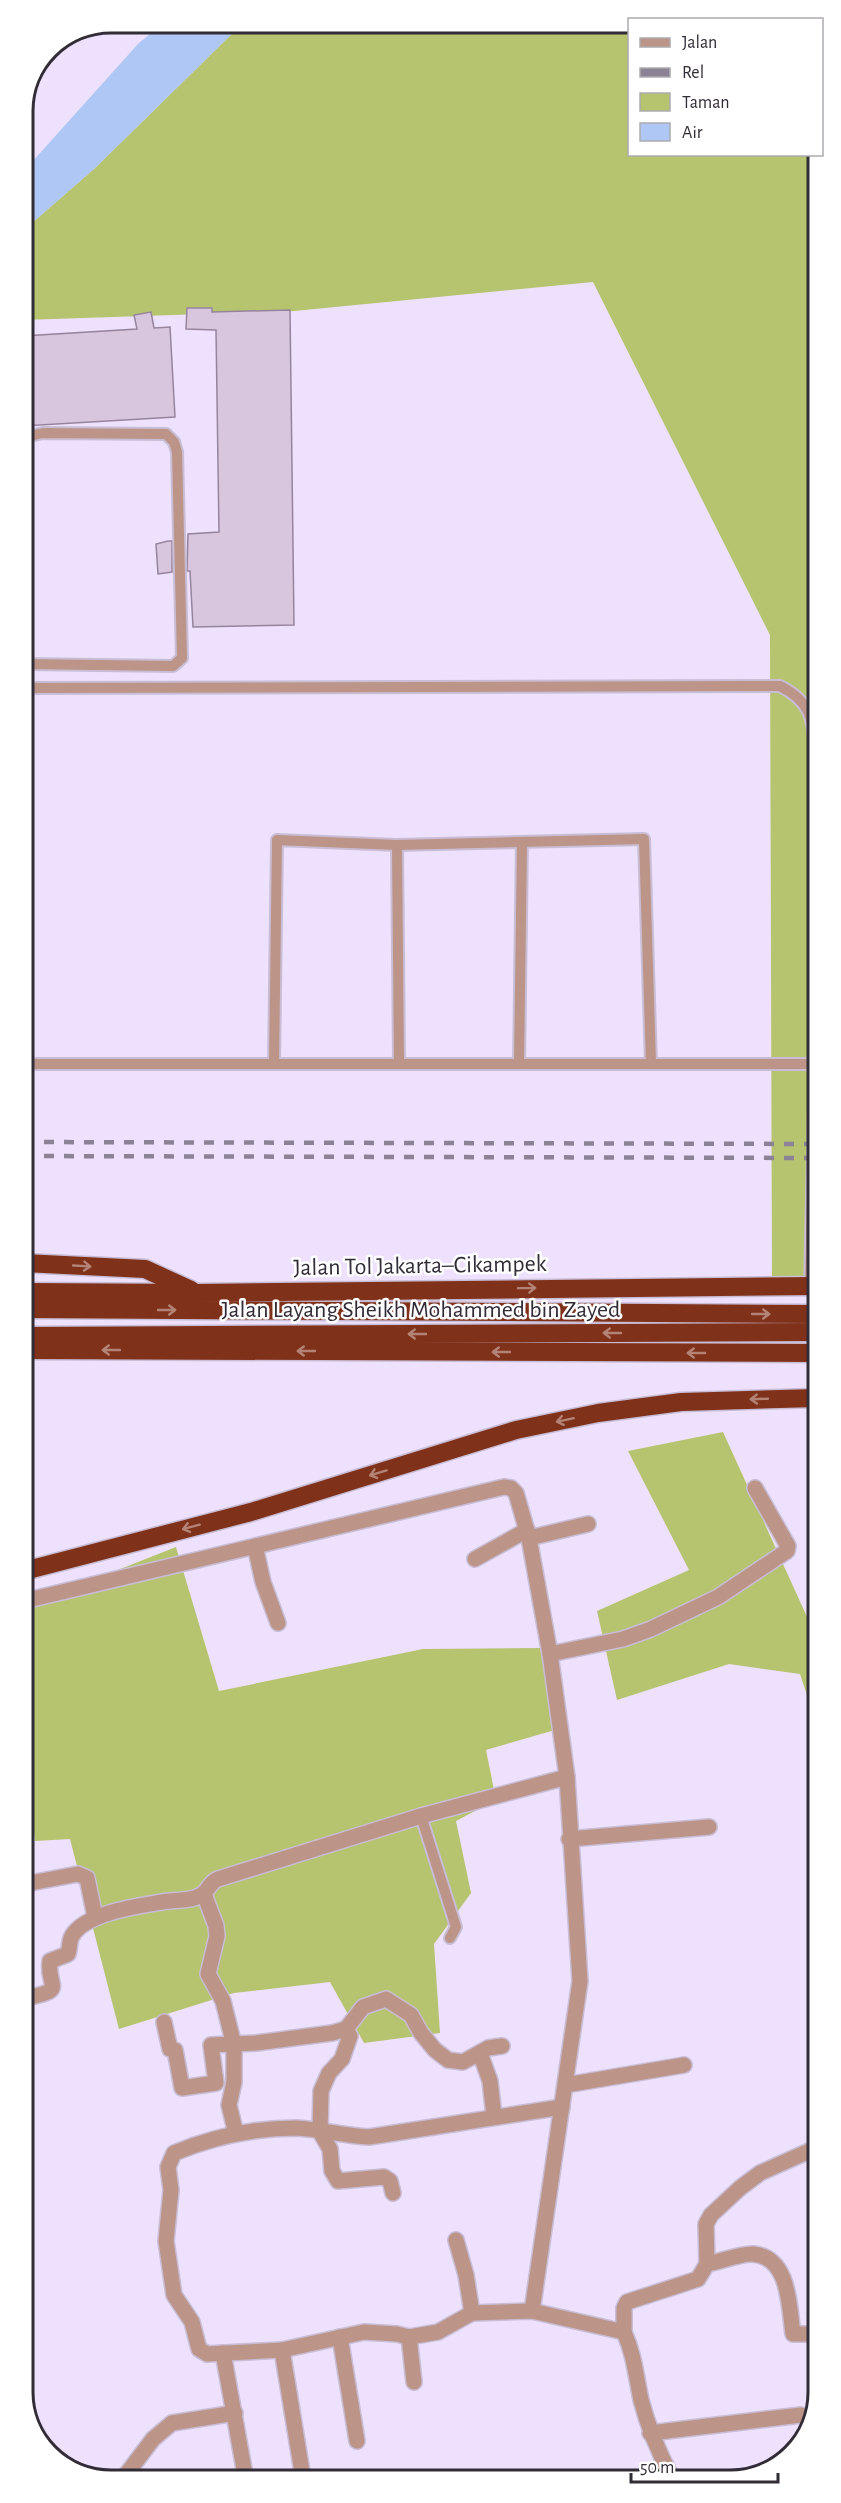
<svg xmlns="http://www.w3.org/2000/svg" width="841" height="2503" font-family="'Alegreya Sans',sans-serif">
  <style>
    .green { fill: #b6c46f }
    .water { fill: #aec7f4 }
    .building { fill: #d8c6df; stroke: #96849d; stroke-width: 1.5 }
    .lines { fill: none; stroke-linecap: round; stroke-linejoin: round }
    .lane-casing { stroke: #c8bdd5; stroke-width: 14 }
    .street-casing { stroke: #c8bdd5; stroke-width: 18 }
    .highway-casing { stroke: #c8bdd5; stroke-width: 21 }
    .lane { stroke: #bc9488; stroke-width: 10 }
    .street { stroke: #bc9488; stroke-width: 15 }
    .highway { stroke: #80311a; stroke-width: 18 }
    .rail { stroke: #8c8295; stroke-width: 4.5; stroke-dasharray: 10 10; stroke-linecap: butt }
    .oneway { stroke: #b38376 }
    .labels { text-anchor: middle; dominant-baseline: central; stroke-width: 5; stroke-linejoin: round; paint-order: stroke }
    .street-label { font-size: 24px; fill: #322c37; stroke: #fff }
    .rim { fill: none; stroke: #322c37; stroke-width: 3 }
  </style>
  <rect width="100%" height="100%" fill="#eee1fd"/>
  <g class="green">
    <polygon points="243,23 629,23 630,154 816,155 817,1285 772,1285 770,635 593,282 294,311 23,320 23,224 32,223 94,169"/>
    <polygon points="723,1432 818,1641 818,1728 800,1674 729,1664 617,1700 597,1611 689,1570 628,1451"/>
    <polygon points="176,1547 219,1691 423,1649 540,1648 555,1730 486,1750 496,1800 456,1821 471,1893 434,1944 440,2033 364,2043 330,1982 234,1993 119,2029 70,1839 35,1841 32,1811 25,1812 24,1607"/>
  </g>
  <polygon class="water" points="163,23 243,23 94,169 32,223 23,224 23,172 138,44"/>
  <g class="building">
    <polygon points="187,308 212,308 212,312 290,310 294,625 193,627 190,571 187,571 188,534 219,532 216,330 186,329"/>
    <polygon points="151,312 154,328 170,327 175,417 23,426 23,336 137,329 134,315"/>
    <polygon points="168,541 172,541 172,572 158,574 156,544"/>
  </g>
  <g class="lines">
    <g class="lane-casing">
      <g id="lane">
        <polyline points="23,442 30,436 43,433 166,434 174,442 177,452 182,658 173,666 23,664"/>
        <path d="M23 688 780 686C809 701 813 716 815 748V1064L810 1286"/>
        <polyline points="397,845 399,1064"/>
        <polyline points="24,1064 815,1064"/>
        <polyline points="274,1064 277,840 397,845 644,839 651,1064"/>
        <polyline points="519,1064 522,843"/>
        <polyline points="421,1816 456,1927 450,1938"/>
      </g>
    </g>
    <g class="street-casing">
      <g id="street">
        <polyline points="529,1538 588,1524"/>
        <polyline points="255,1546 263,1582 278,1623"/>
        <polyline points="475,1559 527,1530"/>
        <polyline points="24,1601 504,1487 511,1488 516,1493 529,1538 550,1654 567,1777 580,1981 532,2311"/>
        <polyline points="550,1654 623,1639 651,1629 718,1597 787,1551 788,1546 755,1488"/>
        <polyline points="569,1839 709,1827"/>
        <polyline points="25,1884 78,1874 87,1878 95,1917"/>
        <polyline points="204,1894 216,1926 217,1936 208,1974 223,2001 234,2045 234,2082 229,2105 236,2134"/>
        <path d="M25 1998C69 1990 46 1987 50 1961L68 1954C70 1948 69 1941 72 1936 85 1913 138 1906 162 1902 173 1900 184 1901 194 1898 210 1894 207 1883 218 1879L421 1816 567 1777"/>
        <polyline points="164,2022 170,2049 175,2050 182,2088 216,2083 211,2045 256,2043 332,2033 346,2029 350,2036 342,2059 329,2073 321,2091 320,2132 330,2149 332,2171 338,2181 384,2177 390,2181 393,2193"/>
        <polyline points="346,2029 363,2007 386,1999 411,2015 421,2033 435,2050 448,2060 463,2062 488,2048 502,2046"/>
        <polyline points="480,2053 490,2081 494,2116"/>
        <polyline points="566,2085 684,2065"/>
        <path d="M562 2107 369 2137C344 2136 320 2129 296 2128 254 2128 213 2137 174 2153L168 2167 171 2190 166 2241 174 2295 192 2322 199 2349 207 2354 282 2350 364 2332 397 2334 409 2337 438 2332 472 2313 532 2311 624 2332C634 2354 636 2376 641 2400 648 2427 659 2453 672 2478"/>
        <polyline points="456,2240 466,2275 472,2313"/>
        <path d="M707 2264C719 2262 742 2253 753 2254 790 2257 789 2307 793 2334H818"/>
        <polyline points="624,2332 624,2308 627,2302 698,2279 707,2264 706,2224 711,2215 740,2188 760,2173 818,2147"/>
        <polyline points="340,2337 357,2441"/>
        <polyline points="409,2337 414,2382"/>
        <polyline points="282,2350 302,2472"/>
        <polyline points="223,2353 246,2480"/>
        <polyline points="650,2433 801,2415"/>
        <polyline points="122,2480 153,2439 172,2423 235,2413"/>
      </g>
    </g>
    <g class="highway-casing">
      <g id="highway">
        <polyline points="24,1263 145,1269 191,1290"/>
        <polyline points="24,1292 196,1293 817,1286"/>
        <polyline points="24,1309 817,1314"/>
        <polyline points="24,1336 817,1332"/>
        <polyline points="24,1350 817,1353"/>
        <polyline points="24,1571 251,1512 516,1430 598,1413 681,1402 817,1398"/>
      </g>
    </g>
    <use href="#lane" class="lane"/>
    <use href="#street" class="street"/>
    <use href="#highway" class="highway"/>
    <g class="rail">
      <polyline points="24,1142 817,1144"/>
      <polyline points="24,1156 817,1158"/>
    </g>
  </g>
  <defs><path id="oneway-shaft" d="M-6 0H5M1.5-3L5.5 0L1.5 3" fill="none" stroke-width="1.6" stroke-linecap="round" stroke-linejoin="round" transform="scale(1.5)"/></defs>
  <g class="oneway">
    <use href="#oneway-shaft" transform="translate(82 1266) rotate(3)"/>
    <use href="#oneway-shaft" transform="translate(527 1288) rotate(-1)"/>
    <use href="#oneway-shaft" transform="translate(167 1310)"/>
    <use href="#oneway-shaft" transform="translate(761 1314)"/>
    <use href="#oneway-shaft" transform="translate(612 1333) rotate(180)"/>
    <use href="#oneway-shaft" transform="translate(417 1334) rotate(180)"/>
    <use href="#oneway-shaft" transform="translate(111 1350) rotate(-180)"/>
    <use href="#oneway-shaft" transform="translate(306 1351) rotate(-180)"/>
    <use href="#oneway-shaft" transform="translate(501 1352) rotate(-180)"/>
    <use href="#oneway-shaft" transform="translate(696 1353) rotate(-180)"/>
    <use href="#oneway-shaft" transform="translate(759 1399) rotate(178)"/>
    <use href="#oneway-shaft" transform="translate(565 1420) rotate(168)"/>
    <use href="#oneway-shaft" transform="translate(378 1473) rotate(163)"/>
    <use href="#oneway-shaft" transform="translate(191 1527) rotate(165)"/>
  </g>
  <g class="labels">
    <g class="street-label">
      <text transform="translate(420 1266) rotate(-1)">Jalan Tol Jakarta–Cikampek</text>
      <text x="421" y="1310">Jalan Layang Sheikh Mohammed bin Zayed</text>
    </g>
  </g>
  <path d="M0 0H841V2503H0ZM111 33H730A78 78 0 0 1 808 111V2392A78 78 0 0 1 730 2470H111A78 78 0 0 1 33 2392V111A78 78 0 0 1 111 33Z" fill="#fff" fill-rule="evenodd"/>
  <path class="rim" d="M111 33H730A78 78 0 0 1 808 111V2392A78 78 0 0 1 730 2470H111A78 78 0 0 1 33 2392V111A78 78 0 0 1 111 33Z"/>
  <rect x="628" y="18" width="195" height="138" fill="#ffffff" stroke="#adabaf" stroke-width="1.5"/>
  <rect x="640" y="38" width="30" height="9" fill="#bc9488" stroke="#adabaf" stroke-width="1.5"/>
  <text x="682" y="48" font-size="18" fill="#322c37">Jalan</text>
  <rect x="640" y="68" width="30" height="9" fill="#8c8295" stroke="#adabaf" stroke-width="1.5"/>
  <text x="682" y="78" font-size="18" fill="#322c37">Rel</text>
  <rect x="640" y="93" width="30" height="18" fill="#b6c46f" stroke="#adabaf" stroke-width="1.5"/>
  <text x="682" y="108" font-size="18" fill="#322c37">Taman</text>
  <rect x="640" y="123" width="30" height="18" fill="#aec7f4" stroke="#adabaf" stroke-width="1.5"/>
  <text x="682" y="138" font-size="18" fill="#322c37">Air</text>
  <path d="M631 2473v9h147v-9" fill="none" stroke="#322c37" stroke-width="3"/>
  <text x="640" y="2473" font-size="18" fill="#322c37" stroke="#ffffff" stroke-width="4.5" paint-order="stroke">50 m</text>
</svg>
